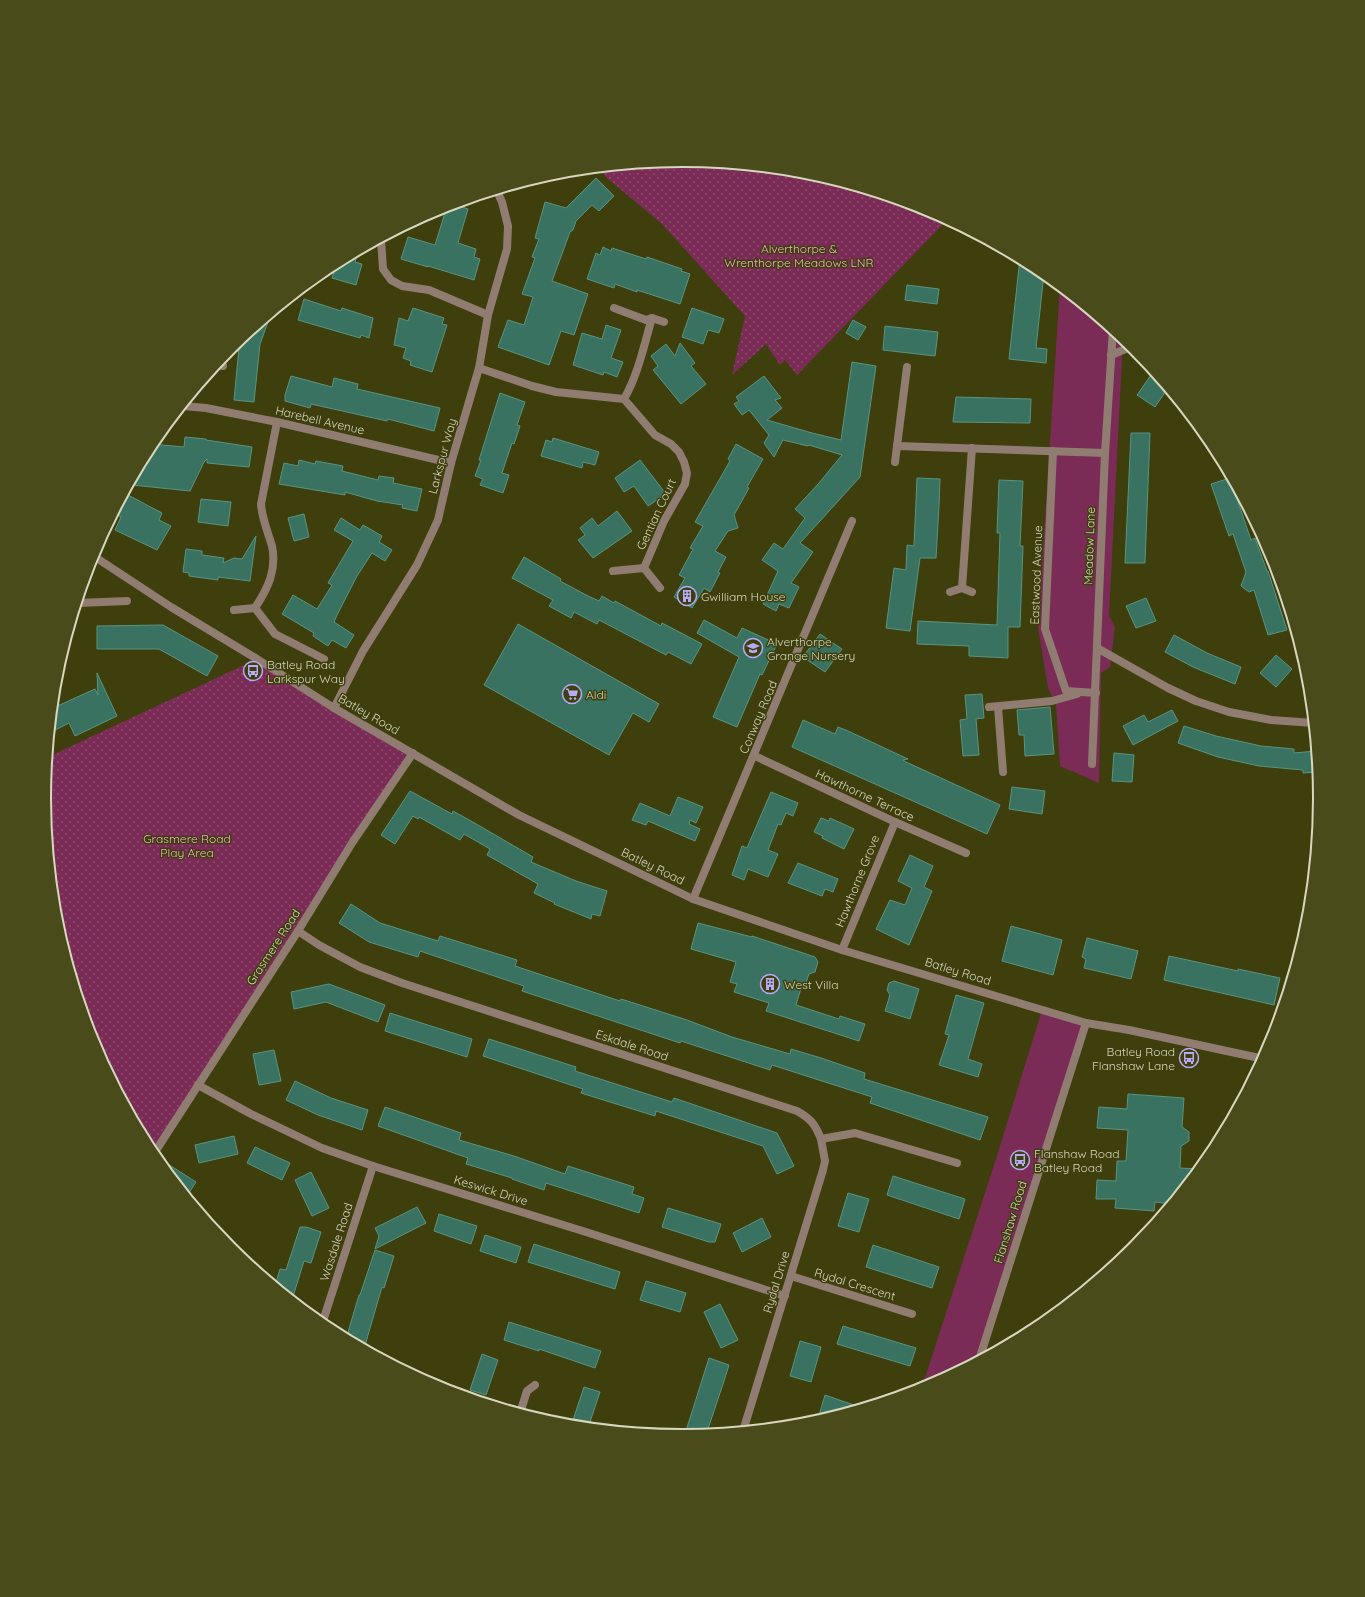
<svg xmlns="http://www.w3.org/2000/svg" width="1365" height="1597" font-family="Quicksand,sans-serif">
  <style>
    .grass { fill: #7a2c56 }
    .park { fill: url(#park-dots) }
    .building { fill: #397260; stroke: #5a9480 }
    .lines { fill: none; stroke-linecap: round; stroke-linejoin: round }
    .minor { stroke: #917c71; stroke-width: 8 }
    .tertiary { stroke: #917c71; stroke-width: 8 }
    .labels { text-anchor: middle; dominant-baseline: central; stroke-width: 3; stroke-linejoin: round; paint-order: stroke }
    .park-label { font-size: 12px; fill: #f6aecf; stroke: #3e3f0d }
    .street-label { font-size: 12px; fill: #d6d7be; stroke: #3e3f0d }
    .poi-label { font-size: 12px; fill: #d6d7be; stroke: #3e3f0d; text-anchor: start }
    .rim { fill: none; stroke: #d6d7be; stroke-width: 2 }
  </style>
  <defs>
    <pattern id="park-dots" width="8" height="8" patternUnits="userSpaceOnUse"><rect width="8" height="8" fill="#7a2c56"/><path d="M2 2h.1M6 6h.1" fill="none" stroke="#8c4a6c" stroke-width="1.8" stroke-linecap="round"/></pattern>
  </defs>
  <rect width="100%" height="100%" fill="#3e3f0d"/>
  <g class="grass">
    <polygon points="1060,286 1123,338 1109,616 1115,627 1110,667 1101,673 1099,783 1060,766 1056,705 1048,688 1038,628"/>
    <polygon points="1042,1010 1086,1023 979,1360 921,1390 996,1159"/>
  </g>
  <g class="park">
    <polygon points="683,160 807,172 927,209 947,220 797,375 785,360 780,365 766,344 732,375 745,316 662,224 607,178 598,168"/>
    <polygon points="257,659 413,753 151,1153 93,1043 56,923 44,798 48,757"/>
  </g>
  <g class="building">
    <polygon points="596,178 614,196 599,211 592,205 576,221 573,230 570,232 552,281 588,294 574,335 561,331 549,365 498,347 508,320 524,325 533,297 522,294 535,258 532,257 539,239 535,238 545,202 566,208"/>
    <polygon points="454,204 468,209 458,243 476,249 474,257 480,259 474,280 428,266 428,267 401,259 408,237 435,245 447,206"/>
    <polygon points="603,247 611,251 612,248 646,259 647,257 682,269 681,271 690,274 680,304 637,290 637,292 615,284 614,288 587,279 596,253 600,255"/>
    <polygon points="358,252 355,262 362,264 356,285 332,278 337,263"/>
    <polygon points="1020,258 1044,273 1036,348 1047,349 1046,363 1009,359"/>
    <polygon points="907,285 939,289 937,304 905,300"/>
    <polygon points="304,299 341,311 342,308 373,318 369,338 361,335 360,338 298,320"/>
    <polygon points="413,308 444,318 442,324 447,325 432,372 410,365 411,361 403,358 406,348 394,345 399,318 408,321"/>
    <polygon points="692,308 724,319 719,333 708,330 703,344 682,337"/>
    <polygon points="271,314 260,344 254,402 234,400 239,348 233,346"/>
    <polygon points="853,320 866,327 858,340 846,333"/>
    <polygon points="606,325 621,330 611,358 623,362 617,377 604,372 603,375 573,365 582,333 602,339"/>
    <polygon points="885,326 938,332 935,356 883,350"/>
    <polygon points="680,343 695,363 691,366 706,384 681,404 653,370 658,366 651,356 666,344 675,356"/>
    <polygon points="852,362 876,366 860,477 800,543 813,552 791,583 799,587 789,608 779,604 776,611 763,604 778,571 762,560 774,543 783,549 805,518 795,509 819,483 842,455 809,445 808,446 783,440 774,457 764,443 769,435 749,410 742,415 734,404 739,401 736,397 764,376 781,398 775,400 782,408 767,420 812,433 841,440"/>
    <polygon points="1151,375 1168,388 1155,407 1137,395"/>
    <polygon points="291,376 332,387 334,378 358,384 357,389 440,408 434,431 388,419 387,421 311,404 310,408 285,401 285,395"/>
    <polygon points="500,393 525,402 517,425 520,426 514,444 512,443 502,473 509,475 503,493 480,485 483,479 475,476 481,460 479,460"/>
    <polygon points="956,397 1031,399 1030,423 953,422"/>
    <polygon points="1131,433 1150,433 1145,563 1125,563"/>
    <polygon points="185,437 206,439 206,440 252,447 249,467 207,463 207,459 204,462 190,491 132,485 136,477 134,477 151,444 184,447"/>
    <polygon points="553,438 599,452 595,465 583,462 582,468 541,456 546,440 552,442"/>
    <polygon points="736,444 763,459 747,487 749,488 734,515 738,528 728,531 715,551 726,557 718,572 720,573 710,592 704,588 692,608 674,597 685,578 679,575 693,549 690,548 703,526 695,522 730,461 728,459"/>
    <polygon points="299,460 315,464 316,461 343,466 342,471 378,480 379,476 394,478 393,483 422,489 417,511 402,508 403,505 377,501 345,492 345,495 279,484 284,463 298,466"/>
    <polygon points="640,460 666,494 648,506 634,486 624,492 615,478"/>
    <polygon points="917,478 940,479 939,506 936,558 920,558 910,631 886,628 894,568 906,570 907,545 914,546"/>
    <polygon points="1230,478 1251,540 1255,538 1267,571 1268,571 1287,630 1268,635 1254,590 1249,592 1241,586 1246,572 1233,534 1229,536 1211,484"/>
    <polygon points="999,480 1023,481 1020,546 1023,546 1020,627 1008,627 1008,658 969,656 969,646 917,644 918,621 997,625 1000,533 997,533"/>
    <polygon points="128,495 162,513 159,520 171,526 157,550 115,530 121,517 118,515"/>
    <polygon points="201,499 231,502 228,526 198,522"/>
    <polygon points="617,511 632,531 593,558 578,540 585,535 580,528 592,518 598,526"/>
    <polygon points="304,514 309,537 294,541 288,518"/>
    <polygon points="341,518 360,530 363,525 382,536 379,542 392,550 385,561 372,553 357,576 337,615 334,622 354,635 346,648 332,640 328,646 313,636 314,633 282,614 293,595 317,609 332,585 328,583 353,541 334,530"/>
    <polygon points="256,536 250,581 218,577 218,580 189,576 189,573 183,572 186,549 202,551 202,555 224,558 223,563 234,558 242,559"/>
    <polygon points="524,557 561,579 560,581 588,596 599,601 602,596 614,603 615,601 661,626 662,623 702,644 691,664 668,652 666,655 599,620 597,624 574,612 571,618 549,606 553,600 512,578"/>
    <polygon points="1146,598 1156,621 1136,628 1126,606"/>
    <polygon points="704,620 737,638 742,628 777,644 762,675 760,674 737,727 713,717 739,657 697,633"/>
    <polygon points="518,624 659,704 649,722 633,713 609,755 484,685"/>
    <polygon points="163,625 218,656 207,676 159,649 97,649 97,626"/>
    <polygon points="820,634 842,649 825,672 803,657"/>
    <polygon points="1174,635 1207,653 1241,667 1235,684 1193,667 1165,652"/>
    <polygon points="1276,655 1292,669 1276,687 1260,673"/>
    <polygon points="97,673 117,716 75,736 69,723 51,732 53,708 95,689 98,695"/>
    <polygon points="982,694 984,718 976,719 979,755 963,756 960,720 967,719 965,695"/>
    <polygon points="1050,707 1054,754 1025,756 1024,735 1019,735 1017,710"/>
    <polygon points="1172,710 1178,721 1133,745 1123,726 1144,715 1148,722"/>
    <polygon points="803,720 835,734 838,727 848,731 908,759 903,760 906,762 1000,805 987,834 792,747"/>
    <polygon points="1184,726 1216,736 1261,746 1294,749 1294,753 1316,751 1318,772 1303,773 1303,770 1259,766 1218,757 1178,743"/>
    <polygon points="1114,753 1134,755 1132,782 1112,781"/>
    <polygon points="1012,787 1045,791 1042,814 1009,809"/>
    <polygon points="410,791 452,814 453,811 471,821 533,857 531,862 576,881 607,891 600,916 592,914 591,919 554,904 555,903 534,893 538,884 487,855 490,849 464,834 460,840 419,817 418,819 413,816 395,844 381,835"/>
    <polygon points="771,792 798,803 793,816 786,813 781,825 778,824 768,850 778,854 768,877 748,869 744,880 732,875 742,846 747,848"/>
    <polygon points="678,797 703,807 696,823 690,820 689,824 700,829 695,841 648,821 646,825 632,820 640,803 670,816"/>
    <polygon points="821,818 829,821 830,818 854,829 844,849 822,838 823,836 814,832"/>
    <polygon points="910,855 933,866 924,887 932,891 909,945 876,929 890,900 905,905 912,888 898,881"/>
    <polygon points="798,863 838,879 833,892 825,889 822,896 788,883"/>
    <polygon points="351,904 380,923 438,941 440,936 456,941 517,960 515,966 620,1001 621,999 687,1020 732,1037 790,1054 791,1049 821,1058 865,1073 864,1079 988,1117 980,1140 870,1103 872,1097 772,1065 770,1070 681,1041 680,1043 522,991 524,986 420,951 418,957 369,942 339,923"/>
    <polygon points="698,923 752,937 752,936 815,957 818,962 815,972 809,974 806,983 802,985 796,1005 839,1019 840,1016 865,1024 859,1041 766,1011 769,1003 734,992 737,984 730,982 736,962 691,949"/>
    <polygon points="1011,926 1062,940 1053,975 1002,961"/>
    <polygon points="1087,938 1138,951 1131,979 1084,968 1086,959 1082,957"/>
    <polygon points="1169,956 1238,971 1238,969 1280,978 1274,1005 1164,980"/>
    <polygon points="894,981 919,989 910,1019 885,1011 890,995 887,990 889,983"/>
    <polygon points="329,984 385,1005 378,1022 326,1002 294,1009 291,992"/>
    <polygon points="956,995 984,1003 968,1059 982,1064 978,1077 939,1065 949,1035 945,1034"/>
    <polygon points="390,1013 472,1039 467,1057 385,1031"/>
    <polygon points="489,1039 576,1067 575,1071 672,1102 674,1098 777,1133 794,1166 777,1174 763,1146 656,1111 655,1116 581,1093 583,1089 483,1056"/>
    <polygon points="274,1050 281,1081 259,1085 253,1054"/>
    <polygon points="295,1081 331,1098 368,1110 362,1130 318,1115 286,1100"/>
    <polygon points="1128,1094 1184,1098 1182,1127 1189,1132 1189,1141 1181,1146 1180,1168 1200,1169 1172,1204 1155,1202 1154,1211 1115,1208 1116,1199 1096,1199 1097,1180 1116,1181 1117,1161 1126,1161 1128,1130 1097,1128 1099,1107 1127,1109"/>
    <polygon points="385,1107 461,1133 459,1140 514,1156 565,1174 568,1166 634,1187 632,1194 644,1198 639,1213 546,1183 544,1190 512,1179 512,1178 466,1164 468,1158 378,1126"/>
    <polygon points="234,1136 238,1154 199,1163 195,1145"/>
    <polygon points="255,1147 290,1163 282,1180 247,1163"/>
    <polygon points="160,1159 196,1182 187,1196 158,1161"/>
    <polygon points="311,1172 329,1208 312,1216 295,1180"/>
    <polygon points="893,1176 965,1199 959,1219 887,1195"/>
    <polygon points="848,1193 869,1199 859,1232 838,1226"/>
    <polygon points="417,1207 426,1223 375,1249 379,1236 375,1228"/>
    <polygon points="668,1208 721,1224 715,1242 709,1242 662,1227"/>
    <polygon points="439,1214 477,1226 471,1244 434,1231"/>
    <polygon points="762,1218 771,1237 742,1252 733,1233"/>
    <polygon points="300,1227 306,1227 321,1232 311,1263 304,1261 292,1300 275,1286 280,1269 286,1270"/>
    <polygon points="485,1235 521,1247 516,1263 480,1251"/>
    <polygon points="534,1244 620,1272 615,1289 528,1262"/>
    <polygon points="873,1245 939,1267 932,1288 866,1267"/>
    <polygon points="375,1250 394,1256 384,1288 382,1287 364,1349 346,1339 359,1295 360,1295"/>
    <polygon points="646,1281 686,1293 680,1312 640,1300"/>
    <polygon points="720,1304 738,1340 721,1348 704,1312"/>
    <polygon points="509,1322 601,1351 595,1368 539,1349 539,1351 504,1340"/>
    <polygon points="843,1326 916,1348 910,1366 837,1344"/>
    <polygon points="800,1341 821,1347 811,1382 790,1376"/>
    <polygon points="482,1354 498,1360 486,1395 470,1390"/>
    <polygon points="709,1358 729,1365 724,1381 706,1435 684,1437"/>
    <polygon points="584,1387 600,1392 589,1425 573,1420"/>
    <polygon points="825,1395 842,1401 863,1408 817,1422"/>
  </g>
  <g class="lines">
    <g class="minor">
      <polyline points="381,239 383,269 391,280 402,286 429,290 488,315"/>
      <polyline points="614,308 646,320 652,318 664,322"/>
      <polyline points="1111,355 1133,346"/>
      <polyline points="216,365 223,366"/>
      <polyline points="479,368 532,386 556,392 624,399 655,435 671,444 679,452 684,462 687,473 685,484 664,521 644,568"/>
      <path d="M624 399C638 375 644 345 652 318"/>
      <polyline points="183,406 206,408 277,422 451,463"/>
      <polyline points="897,446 1105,453"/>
      <polyline points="1053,451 1045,629 1066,691 1096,693"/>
      <polyline points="895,462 907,367"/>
      <polyline points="613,571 644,568 660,588"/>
      <polyline points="86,574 96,557"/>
      <polyline points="962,588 972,448"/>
      <polyline points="950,592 962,588 972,592"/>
      <polyline points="78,603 127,601"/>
      <path d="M255 608C268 588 277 570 272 546 268 532 262 519 261 504L277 422"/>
      <polyline points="234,610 255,608 275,634 324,659"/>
      <polyline points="1097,648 1168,688 1196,701 1229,712 1271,720 1314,723"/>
      <polyline points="989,707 1052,701 1077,694"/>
      <polyline points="998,707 1003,772"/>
      <polyline points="334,708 363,651 417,565 438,520 451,463 479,368 488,315 507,249 508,226 502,202 497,191"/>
      <polyline points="755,756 895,822 966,853"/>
      <polyline points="1092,764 1105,453 1113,329"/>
      <polyline points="693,899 852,521"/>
      <path d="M298 931 319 945 360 967 402 983 797 1111C811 1119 815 1124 821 1139L855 1133 957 1163"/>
      <polyline points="842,950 895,822"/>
      <polyline points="198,1085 251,1114 322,1148 373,1166 586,1232 785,1296"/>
      <polyline points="153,1155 298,931 352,843 413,753"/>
      <polyline points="791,1276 912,1314"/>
      <polyline points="322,1324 373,1166"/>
      <polyline points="520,1413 527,1391 535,1385"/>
      <polyline points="743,1431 823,1170 825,1161 821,1139"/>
    </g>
    <g class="tertiary">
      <polyline points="92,555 171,607 257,659 334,708 519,815 693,899 842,950 1086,1023 1129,1030 1264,1059"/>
      <polyline points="979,1360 1086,1023"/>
    </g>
  </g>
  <defs>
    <g id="building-ring" transform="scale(1)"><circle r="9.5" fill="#3e3f0d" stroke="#b7abf8" stroke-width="1.5"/><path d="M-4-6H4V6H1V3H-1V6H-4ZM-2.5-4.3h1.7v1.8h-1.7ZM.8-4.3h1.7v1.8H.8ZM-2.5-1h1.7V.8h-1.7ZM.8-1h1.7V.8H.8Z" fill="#b7abf8"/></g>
    <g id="school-ring" transform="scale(1)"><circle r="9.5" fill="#3e3f0d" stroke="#b7abf8" stroke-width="1.5"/><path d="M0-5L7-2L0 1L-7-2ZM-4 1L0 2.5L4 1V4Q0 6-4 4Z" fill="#b7abf8"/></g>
    <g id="bus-ring" transform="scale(1)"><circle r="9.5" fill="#3e3f0d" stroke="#b7abf8" stroke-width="1.5"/><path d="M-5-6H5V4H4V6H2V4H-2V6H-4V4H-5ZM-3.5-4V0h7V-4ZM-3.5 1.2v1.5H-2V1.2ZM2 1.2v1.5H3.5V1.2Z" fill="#b7abf8"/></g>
    <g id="supermarket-ring" transform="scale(1)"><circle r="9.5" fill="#3e3f0d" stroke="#b7abf8" stroke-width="1.5"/><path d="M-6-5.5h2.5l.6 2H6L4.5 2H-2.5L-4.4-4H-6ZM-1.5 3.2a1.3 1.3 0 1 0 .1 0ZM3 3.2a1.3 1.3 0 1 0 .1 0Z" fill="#b7abf8"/></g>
  </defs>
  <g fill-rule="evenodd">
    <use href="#building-ring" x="687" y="596"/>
    <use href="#school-ring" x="753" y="648"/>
    <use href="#bus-ring" x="253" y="671"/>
    <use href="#supermarket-ring" x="572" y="694"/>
    <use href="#building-ring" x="770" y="984"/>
    <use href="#bus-ring" x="1189" y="1058"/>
    <use href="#bus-ring" x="1020" y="1160"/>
  </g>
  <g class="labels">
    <g class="park-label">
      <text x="799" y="248">Alverthorpe &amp;<tspan x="799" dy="14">Wrenthorpe Meadows LNR</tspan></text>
      <text x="187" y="838">Grasmere Road<tspan x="187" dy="14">Play Area</tspan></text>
    </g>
    <g class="street-label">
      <text transform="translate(320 420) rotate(13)">Harebell Avenue</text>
      <text transform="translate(442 456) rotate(-75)">Larkspur Way</text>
      <text transform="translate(656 514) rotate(-65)">Gentian Court</text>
      <text transform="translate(1089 546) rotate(-88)">Meadow Lane</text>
      <text transform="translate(1036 575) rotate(-88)">Eastwood Avenue</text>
      <text transform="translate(369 714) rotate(30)">Batley Road</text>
      <text transform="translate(758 717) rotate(-67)">Conway Road</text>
      <text transform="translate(865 795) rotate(25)">Hawthorne Terrace</text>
      <text transform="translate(653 866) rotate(26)">Batley Road</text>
      <text transform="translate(857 881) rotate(-68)">Hawthorne Grove</text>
      <text transform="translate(273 947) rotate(-57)">Grasmere Road</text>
      <text transform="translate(958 971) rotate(17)">Batley Road</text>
      <text transform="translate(632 1045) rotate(18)">Eskdale Road</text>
      <text transform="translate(491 1190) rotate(17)">Keswick Drive</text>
      <text transform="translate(1010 1222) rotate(-73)">Flanshaw Road</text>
      <text transform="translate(336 1242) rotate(-72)">Wasdale Road</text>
      <text transform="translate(776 1282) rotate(-73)">Rydal Drive</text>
      <text transform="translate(855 1284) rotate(17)">Rydal Crescent</text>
    </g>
    <g class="poi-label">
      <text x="701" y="596">Gwilliam House</text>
      <text x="767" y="641">Alverthorpe<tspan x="767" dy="14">Grange Nursery</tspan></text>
      <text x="267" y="664">Batley Road<tspan x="267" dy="14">Larkspur Way</tspan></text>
      <text x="586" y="694">Aldi</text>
      <text x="784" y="984">West Villa</text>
      <text x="1175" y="1051" text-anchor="end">Batley Road<tspan x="1175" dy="14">Flanshaw Lane</tspan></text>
      <text x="1034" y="1153">Flanshaw Road<tspan x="1034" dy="14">Batley Road</tspan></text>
    </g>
  </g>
  <path d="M0 0H1365V1597H0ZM51 798a631 631 0 1 1 1262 0a631 631 0 1 1-1262 0Z" fill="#4a4b1b" fill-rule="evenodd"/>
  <path class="rim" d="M51 798a631 631 0 1 1 1262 0a631 631 0 1 1-1262 0Z"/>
</svg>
